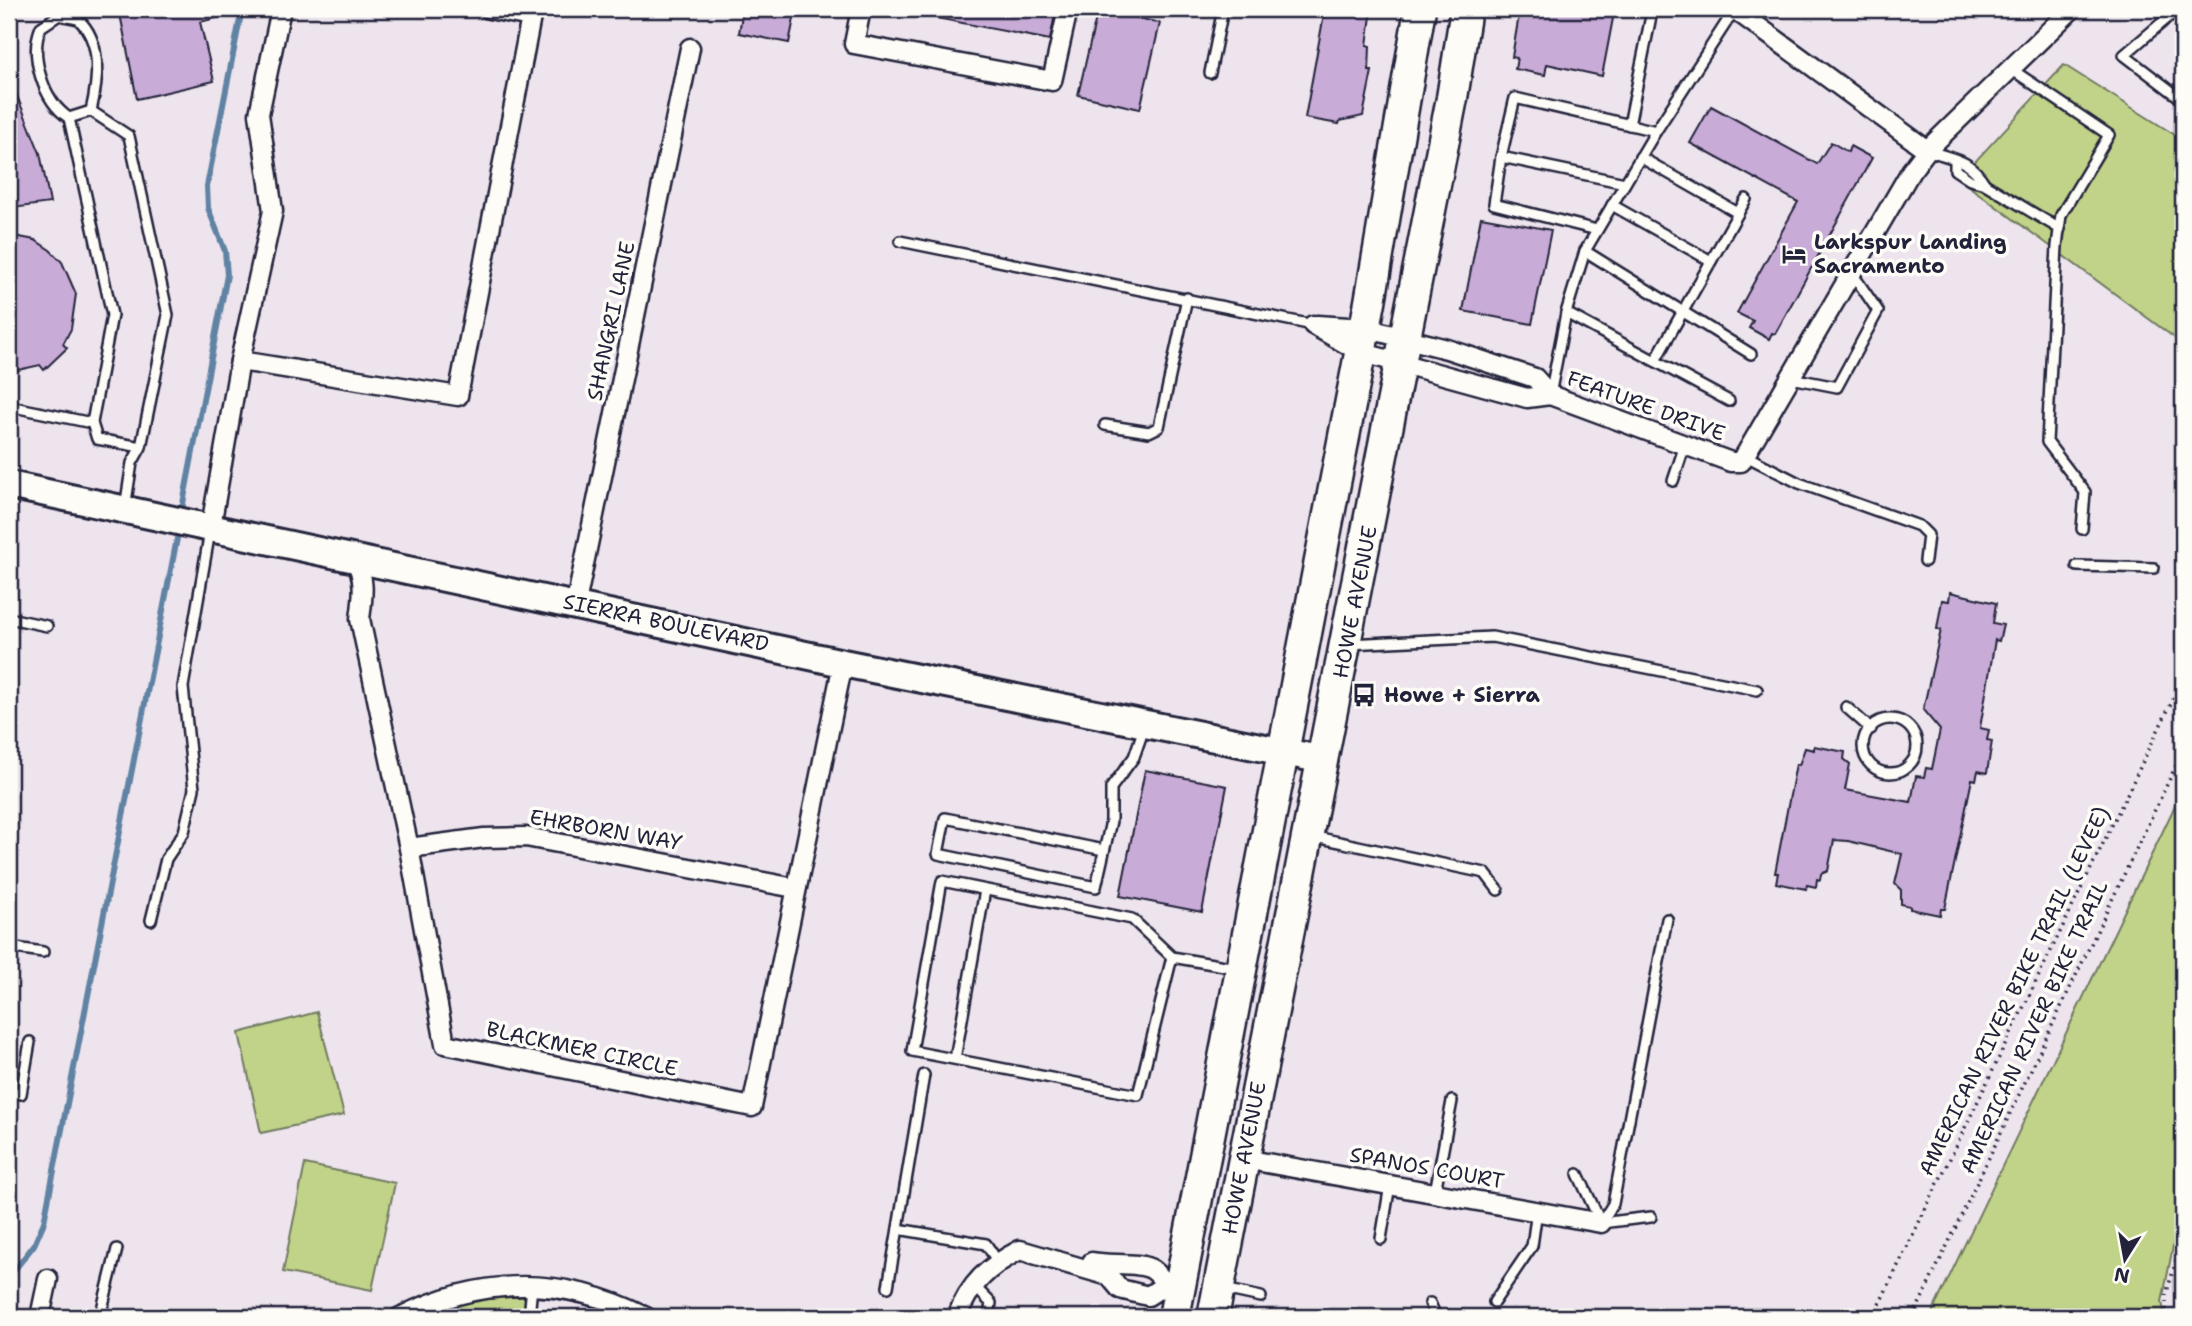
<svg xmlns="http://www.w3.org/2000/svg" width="2192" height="1326" font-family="'Shantell Sans',sans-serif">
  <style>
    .green { fill: #c0d388; stroke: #717a62; stroke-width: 2 }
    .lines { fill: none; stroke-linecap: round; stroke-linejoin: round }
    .stream { stroke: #6183a4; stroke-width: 6 }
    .building { fill: #c8abd7; stroke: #22223b; stroke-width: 2 }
    .lane-casing { stroke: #22223b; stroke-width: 14 }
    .street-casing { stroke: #22223b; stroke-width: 23 }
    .secondary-casing { stroke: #22223b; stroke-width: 32 }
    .primary-casing { stroke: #22223b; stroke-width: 35 }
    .path { stroke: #22223b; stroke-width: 3.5; stroke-dasharray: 2 5; stroke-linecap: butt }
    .lane { stroke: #fdfcf7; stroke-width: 9 }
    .street { stroke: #fdfcf7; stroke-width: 18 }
    .secondary { stroke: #fdfcf7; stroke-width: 26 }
    .primary { stroke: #fdfcf7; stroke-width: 30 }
    .labels { text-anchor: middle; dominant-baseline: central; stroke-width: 7; stroke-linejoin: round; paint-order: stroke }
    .poi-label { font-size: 21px; font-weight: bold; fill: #22223b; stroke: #fdfcf7; text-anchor: start }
    .street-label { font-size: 21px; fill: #22223b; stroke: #fdfcf7 }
  </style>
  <rect width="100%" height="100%" fill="#ede4ed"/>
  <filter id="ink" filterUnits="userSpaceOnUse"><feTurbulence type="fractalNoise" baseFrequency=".0143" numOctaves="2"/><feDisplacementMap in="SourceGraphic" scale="14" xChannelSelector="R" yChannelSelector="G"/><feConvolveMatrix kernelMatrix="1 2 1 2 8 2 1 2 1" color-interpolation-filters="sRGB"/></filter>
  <g filter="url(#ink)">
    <g class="green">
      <polygon points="2064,65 2183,140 2183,344 1959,179"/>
      <polygon points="2183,789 2183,1196 2162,1302 2165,1317 1930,1317"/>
      <polygon points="317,1012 344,1115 261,1133 239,1033"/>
      <polygon points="305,1164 395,1183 372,1290 283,1272"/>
      <polygon points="512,1294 524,1296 527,1301 523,1317 506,1314 505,1317 427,1317 470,1301"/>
    </g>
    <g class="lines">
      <g class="stream">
        <polyline points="181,514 227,275 225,251 208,208 207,186 242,9"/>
        <polyline points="9,1277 34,1245 44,1222 179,528"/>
      </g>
    </g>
    <g class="building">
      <polygon points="119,9 228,9 228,15 200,22 214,81 137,99"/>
      <polygon points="743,9 796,9 789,43 739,33"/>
      <polygon points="927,9 1056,9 1050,40 926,16"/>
      <polygon points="1098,9 1160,23 1140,109 1078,95"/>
      <polygon points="1325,9 1372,9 1367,45 1370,46 1369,71 1372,71 1363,116 1340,121 1339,124 1305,118"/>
      <polygon points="1520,9 1592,9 1614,13 1602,76 1547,64 1545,75 1515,69 1517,58 1512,57"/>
      <polygon points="9,76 40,153 50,203 13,208 9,189"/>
      <polygon points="1711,106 1817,164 1831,142 1848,152 1850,146 1872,158 1775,334 1772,333 1769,339 1749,328 1753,321 1737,313 1798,202 1690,143"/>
      <polygon points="1481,217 1551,230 1532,324 1463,311"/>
      <polygon points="9,235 35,240 50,250 62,262 76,294 71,329 63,344 67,348 44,370 40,365 9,372"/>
      <polygon points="1950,592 1996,603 1993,623 2003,625 1999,641 1995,640 1980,728 1989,730 1987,740 1992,741 1987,773 1978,771 1976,780 1972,779 1945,909 1941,909 1940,915 1910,909 1910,906 1901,904 1901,890 1895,884 1902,854 1848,841 1834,840 1828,871 1821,874 1820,880 1817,879 1816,887 1807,885 1806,889 1776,883 1778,873 1775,873 1796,764 1799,765 1805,748 1814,750 1814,746 1845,752 1844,759 1850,764 1845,790 1911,802 1916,776 1924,777 1926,768 1932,769 1940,730 1923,710 1941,630 1937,629 1942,600 1949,601"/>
      <polygon points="1145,770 1227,786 1202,912 1120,896"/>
    </g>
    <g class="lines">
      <g class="lane-casing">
        <g id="lane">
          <polyline points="2178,9 2124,55 2183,100"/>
          <polyline points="2011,69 2109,135 2061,215 2057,246 2047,442 2085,492 2082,529"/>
          <polyline points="1210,73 1223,9"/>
          <path d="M69 118C43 101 29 55 41 27L59 15 78 19C103 42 98 81 91 111"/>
          <polyline points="1629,125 1651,16"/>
          <path d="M1927 150C1954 160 1969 158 1985 184"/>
          <polyline points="1501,157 1625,183"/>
          <polyline points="1640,157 1738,213"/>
          <polyline points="1955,160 1955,170 1970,180 1985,184 2060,229"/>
          <polyline points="1612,205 1711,261"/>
          <polyline points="1597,230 1494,204 1501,157 1515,98 1656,131"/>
          <polyline points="900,241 1313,325"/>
          <polyline points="1585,251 1751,354"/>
          <polyline points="1566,313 1729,401"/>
          <polyline points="1655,361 1746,199"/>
          <polyline points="1791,378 1837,387 1878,311 1852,273"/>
          <polyline points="1550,395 1566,313 1585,251 1656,131 1735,9"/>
          <polyline points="9,406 92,423"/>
          <polyline points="1105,425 1149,432 1159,427 1187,298"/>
          <polyline points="1746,456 1799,483 1919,526 1928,535 1925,561"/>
          <polyline points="1673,481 1685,445"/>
          <polyline points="125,508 132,463 141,447 168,315 129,136 91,111 69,118 112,315 92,423 97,439 141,447"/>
          <polyline points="2077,566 2154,568"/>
          <polyline points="9,618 47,626"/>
          <polyline points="1348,644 1492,637 1757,690"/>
          <polyline points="1846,707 1871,729"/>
          <circle cx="1890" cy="746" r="27"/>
          <polyline points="1311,836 1485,873 1498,890"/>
          <polyline points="1104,850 945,818 938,854 1096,887 1111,821 1111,788 1134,757 1145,725"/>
          <polyline points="151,920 166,859 184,832 194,789 183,687 210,531"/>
          <polyline points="9,947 43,952"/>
          <polyline points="1172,957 1132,919 942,881 912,1051 1138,1095 1172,957 1236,968"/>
          <polyline points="955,1059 985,890"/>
          <polyline points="9,1091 21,1094 30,1042"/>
          <polyline points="1578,1174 1601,1223"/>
          <polyline points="1435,1192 1452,1101"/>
          <polyline points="1601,1223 1613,1204 1667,919"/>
          <polyline points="1601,1223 1651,1217"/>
          <polyline points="898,1229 986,1244 998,1262"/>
          <polyline points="1381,1239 1390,1185"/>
          <polyline points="973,1285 991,1303 989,1317"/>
          <polyline points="888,1287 924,1075"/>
          <polyline points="1224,1289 1261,1297"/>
          <polyline points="1494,1302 1532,1246 1537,1210"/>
          <polyline points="1430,1303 1436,1317"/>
          <polyline points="100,1317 117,1249"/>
          <polyline points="529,1317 532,1286"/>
        </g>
      </g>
      <g class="street-casing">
        <g id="street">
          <polyline points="861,9 854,44 1052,81 1068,9"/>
          <polyline points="1734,9 1927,150 2072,9"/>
          <polyline points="1313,325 1360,352 1527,398 1550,395 1685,445 1731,462 1741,462 1911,171 1927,150"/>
          <polyline points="1317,325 1365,328 1447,349 1535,378 1550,395"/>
          <polyline points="240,361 458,396 531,17 489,9"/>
          <polyline points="211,526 240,361 273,211 259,114 281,9"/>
          <path d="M354 557C366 578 363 596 360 619L409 848 445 1044 752 1107 843 663"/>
          <polyline points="576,603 690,48"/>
          <polyline points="409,848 484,838 526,837 795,888"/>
          <polyline points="1244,1159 1601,1223"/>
          <path d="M1092 1262C1110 1266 1140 1261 1153 1270 1162 1276 1162 1284 1174 1287"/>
          <polyline points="40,1317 48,1279"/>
          <path d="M400 1317C482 1276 565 1276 646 1317"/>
          <path d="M957 1317C969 1284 989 1266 1020 1250L1109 1276 1120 1289 1148 1296 1165 1285"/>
        </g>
      </g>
      <g class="secondary-casing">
        <polyline id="secondary" points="9,485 843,663 1324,760"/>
      </g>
      <g class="primary-casing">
        <g id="primary">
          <polyline points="1174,1317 1370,302 1420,9"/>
          <polyline points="1213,1317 1452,98 1466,9"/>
        </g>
      </g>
      <g class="path">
        <polyline points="1873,1317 2183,679"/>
        <polyline points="1913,1317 2183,751"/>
        <polyline points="2166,1317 2166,1295 2183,1237"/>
      </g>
      <use href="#lane" class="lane"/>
      <use href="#street" class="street"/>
      <use href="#secondary" class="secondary"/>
      <use href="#primary" class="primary"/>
    </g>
  </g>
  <defs>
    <g id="hotel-bare" transform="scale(1.89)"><path d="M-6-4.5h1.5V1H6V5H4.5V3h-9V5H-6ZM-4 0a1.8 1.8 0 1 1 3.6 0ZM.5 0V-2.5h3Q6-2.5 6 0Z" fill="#22223b" stroke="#fdfcf7" stroke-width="2.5" paint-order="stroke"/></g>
    <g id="bus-bare" transform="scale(1.89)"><path d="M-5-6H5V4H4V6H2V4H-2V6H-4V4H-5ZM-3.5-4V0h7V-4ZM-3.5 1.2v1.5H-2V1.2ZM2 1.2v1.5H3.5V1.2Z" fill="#22223b" stroke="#fdfcf7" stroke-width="2.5" paint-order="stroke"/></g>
  </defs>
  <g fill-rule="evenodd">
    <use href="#hotel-bare" x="1794" y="254"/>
    <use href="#bus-bare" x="1364" y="695"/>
  </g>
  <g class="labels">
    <g class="poi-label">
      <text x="1814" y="242">Larkspur Landing<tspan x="1814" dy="24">Sacramento</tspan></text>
      <text x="1384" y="695">Howe + Sierra</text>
    </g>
    <g class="street-label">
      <text transform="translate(611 321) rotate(-78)">SHANGRI LANE</text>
      <text transform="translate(1646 406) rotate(20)">FEATURE DRIVE</text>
      <text transform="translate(1355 602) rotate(-79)">HOWE AVENUE</text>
      <text transform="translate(666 623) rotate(12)">SIERRA BOULEVARD</text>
      <text transform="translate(606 830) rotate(10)">EHRBORN WAY</text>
      <text transform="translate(2014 991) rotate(-64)">AMERICAN RIVER BIKE TRAIL (LEVEE)</text>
      <text transform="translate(2034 1027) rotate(-65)">AMERICAN RIVER BIKE TRAIL</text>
      <text transform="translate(582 1049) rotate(12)">BLACKMER CIRCLE</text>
      <text transform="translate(1244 1158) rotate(-79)">HOWE AVENUE</text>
      <text transform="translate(1427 1168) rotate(10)">SPANOS COURT</text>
    </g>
  </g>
  <rect width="2192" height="1326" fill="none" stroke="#fdfcf7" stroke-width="35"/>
  <rect x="18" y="18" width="2157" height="1291" fill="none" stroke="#22223b" stroke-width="2.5" filter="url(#ink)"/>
  <g transform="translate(2125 1259) rotate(191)" stroke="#fdfcf7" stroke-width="5" paint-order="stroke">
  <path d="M0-5L12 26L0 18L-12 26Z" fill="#22223b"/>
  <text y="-10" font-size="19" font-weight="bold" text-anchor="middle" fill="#22223b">N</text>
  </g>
</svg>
